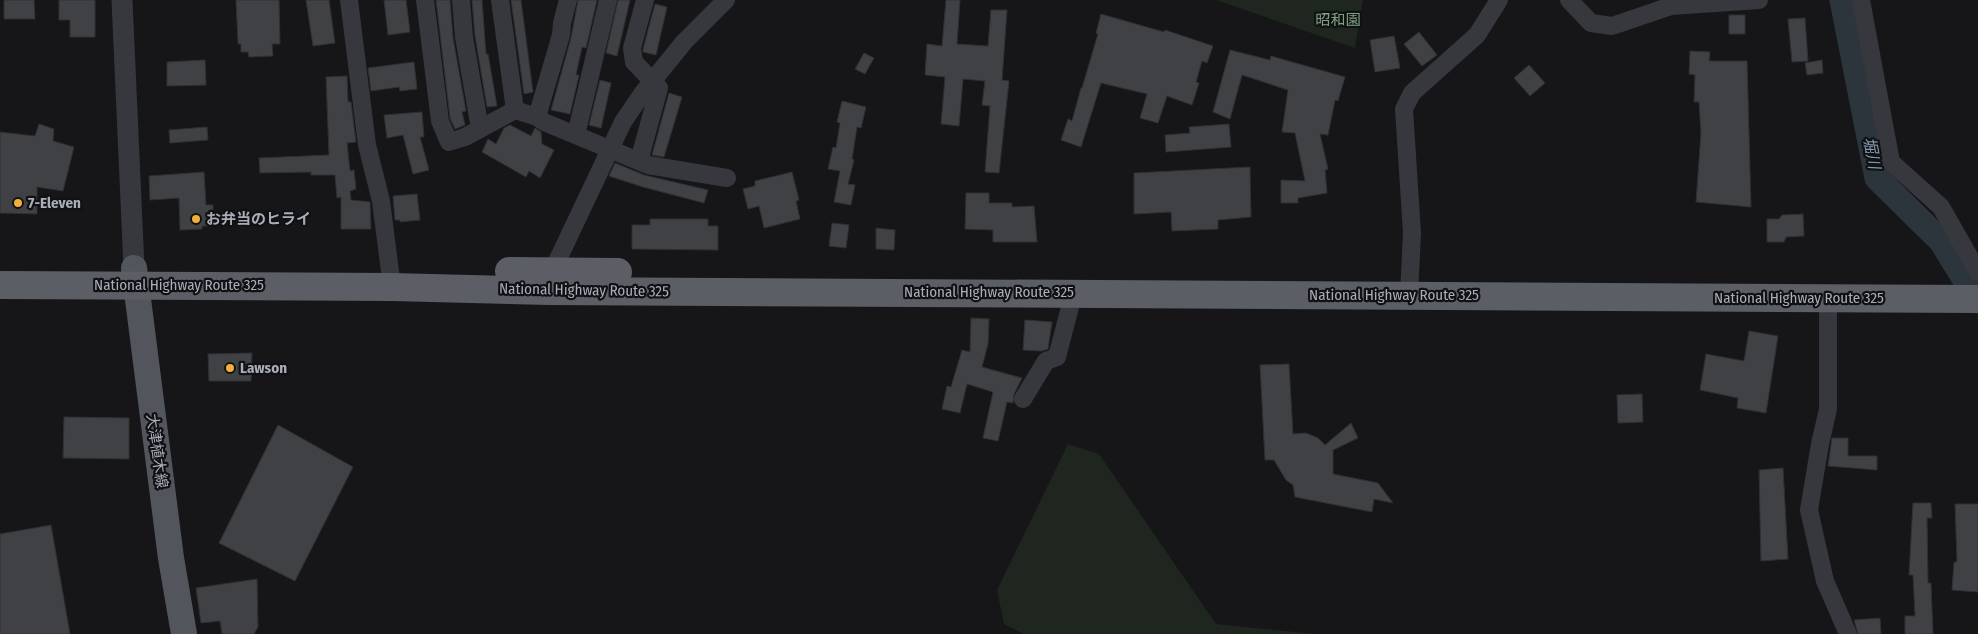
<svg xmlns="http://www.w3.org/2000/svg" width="1978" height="634" font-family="'Fira Sans Condensed','Noto Sans JP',sans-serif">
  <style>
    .green { fill: #1e261f }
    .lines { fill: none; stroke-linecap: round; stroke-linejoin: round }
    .river { stroke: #2c353c; stroke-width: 25 }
    .building { fill: #404145; stroke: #303034 }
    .minor { stroke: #37383d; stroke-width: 18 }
    .tertiary { stroke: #37383d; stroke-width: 21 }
    .primary { stroke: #53555c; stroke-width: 26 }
    .trunk { stroke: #5b5e65; stroke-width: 28 }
    .poi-dot { fill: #f2b134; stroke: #111113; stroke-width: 2 }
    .labels { text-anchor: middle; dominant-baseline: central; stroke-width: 4.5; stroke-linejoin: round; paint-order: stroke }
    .park-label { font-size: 15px; fill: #7fa381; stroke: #111113 }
    .poi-label { font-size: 15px; font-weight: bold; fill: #a8adb8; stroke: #111113; text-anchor: start }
    .street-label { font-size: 15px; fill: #a8adb8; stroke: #111113 }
    .water-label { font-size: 16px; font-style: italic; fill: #7f9bb3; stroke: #111113 }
  </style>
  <rect width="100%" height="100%" fill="#161618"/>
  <g class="green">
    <polygon points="1216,0 1363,0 1355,48"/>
    <polygon points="1068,444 1099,454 1216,624 1315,634 1024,634 1004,624 997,590"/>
  </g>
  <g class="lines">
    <polyline class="river" points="1842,0 1877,178 1941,241 1978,301"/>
  </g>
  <g class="building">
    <polygon points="4,0 34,0 35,19 4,19"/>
    <polygon points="59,0 95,0 95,37 70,37 70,20 59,20"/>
    <polygon points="236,0 279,0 280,44 272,44 273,56 249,57 248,52 241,52 241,44 238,44"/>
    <polygon points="306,0 329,0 335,43 313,46"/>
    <polygon points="384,0 406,0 410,32 388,35"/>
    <polygon points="436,0 450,0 453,38 466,111 462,112 465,125 455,129 450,118"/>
    <polygon points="472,0 482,0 486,54 488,54 497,106 487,107 475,36"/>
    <polygon points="511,0 521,0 533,92 524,94"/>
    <polygon points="578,0 597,0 586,48 582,47 576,75 579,75 570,114 551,110 571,38"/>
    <polygon points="618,0 630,0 617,56 606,53"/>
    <polygon points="946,0 960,0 957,44 988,46 991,10 1007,10 1002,80 1009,81 999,173 985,172 990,106 982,105 985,81 963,79 959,126 941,124 945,77 925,75 927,44 942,46"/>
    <polygon points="655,4 667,7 656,55 643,52 643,49"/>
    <polygon points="1101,14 1164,32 1165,30 1213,46 1207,63 1202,61 1196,82 1199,83 1192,105 1167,96 1158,123 1140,118 1147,94 1101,83 1081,147 1061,140 1068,119 1072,121 1081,88 1082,88 1098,34 1096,33"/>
    <rect x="1729" y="15" width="16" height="19"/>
    <polygon points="1805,18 1808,61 1792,62 1788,19"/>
    <polygon points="1419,32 1437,55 1422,66 1404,44"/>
    <polygon points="1394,36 1400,68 1375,72 1370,40"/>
    <polygon points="1230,50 1270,60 1271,56 1345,77 1338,101 1335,100 1328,135 1320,134 1328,169 1325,170 1327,193 1298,198 1298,203 1281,203 1281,180 1305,181 1295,133 1282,132 1288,90 1242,75 1230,119 1213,112"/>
    <polygon points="1690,51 1710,52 1709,61 1747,61 1751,207 1696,202 1701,133 1699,102 1694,102 1695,75 1689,74"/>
    <polygon points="864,53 874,58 865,74 855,69"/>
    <polygon points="205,60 206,85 167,86 167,62"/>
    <polygon points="1822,60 1823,73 1807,75 1805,63"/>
    <polygon points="414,62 417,89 400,91 399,87 371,91 368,68"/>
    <polygon points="1529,65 1545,83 1530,96 1514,78"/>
    <polygon points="347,76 348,102 351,102 356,142 347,143 350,171 354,170 356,189 350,191 351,200 370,202 371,229 341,229 341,197 337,198 335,175 311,175 311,172 260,173 259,158 329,155 326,77"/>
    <polygon points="600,80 611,83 601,128 589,125"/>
    <polygon points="669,93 682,97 664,157 652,155"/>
    <polygon points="842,101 866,107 861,128 857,127 852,159 854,160 848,184 855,185 851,205 834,202 840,171 828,169 833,147 836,148 840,123 837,122"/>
    <polygon points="422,112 424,137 420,137 429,170 413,174 403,135 387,138 384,115"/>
    <polygon points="39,124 54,129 53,141 74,147 63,191 37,187 37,214 0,213 0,132 35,136"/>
    <polygon points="1229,124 1231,147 1166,152 1165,135 1190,133 1189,127"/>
    <polygon points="510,125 531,136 535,128 541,132 542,144 554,150 540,178 529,171 526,177 482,152 488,139 496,144 504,128"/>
    <polygon points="207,127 208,140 170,143 169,130"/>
    <polygon points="615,163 644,175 708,190 704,203 643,187 609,176"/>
    <polygon points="1250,167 1251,217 1218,220 1218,229 1172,231 1171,212 1134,214 1134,173"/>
    <polygon points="204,172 206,205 213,205 213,226 202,226 202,229 180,230 179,198 150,200 149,176"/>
    <polygon points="792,172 799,200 796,201 800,219 764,228 759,206 748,209 743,189 755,186 755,181"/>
    <polygon points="966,193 989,193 989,203 1012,203 1012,207 1034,206 1037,242 993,242 993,230 965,229"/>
    <polygon points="417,194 420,220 400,222 400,220 395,220 393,196"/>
    <polygon points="1803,214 1804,236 1786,237 1784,242 1767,242 1767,219 1779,219 1782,215"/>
    <polygon points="650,219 708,219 708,226 718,226 718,250 632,249 632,225 650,225"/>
    <polygon points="832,223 849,225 846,248 829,246"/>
    <polygon points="876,228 895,230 894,250 876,249"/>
    <polygon points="971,318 989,319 988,344 982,367 1022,378 1014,394 1013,403 1007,402 998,441 983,438 993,392 967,384 960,413 942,409 947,386 951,387 962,350 970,352"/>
    <polygon points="1025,320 1052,322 1048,349 1042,351 1023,350"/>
    <polygon points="1749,331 1778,336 1766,413 1737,408 1738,398 1700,390 1706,354 1744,361"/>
    <polygon points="252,353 251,381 209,381 208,354"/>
    <polygon points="1289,364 1293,434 1306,433 1318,438 1325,445 1351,423 1358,438 1333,450 1333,474 1378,483 1393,503 1374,499 1372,512 1295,497 1293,485 1286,480 1274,460 1265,460 1260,365"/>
    <polygon points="1642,394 1643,422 1618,423 1617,395"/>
    <polygon points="64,417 129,418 129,459 63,458"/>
    <polygon points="278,425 353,467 295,581 219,543"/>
    <polygon points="1832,438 1848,438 1848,456 1877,456 1877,470 1828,466"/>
    <polygon points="1783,468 1788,559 1761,561 1759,470"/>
    <polygon points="1913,503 1931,503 1932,518 1927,518 1928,583 1931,583 1933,634 1905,634 1905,616 1915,616 1913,575 1909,575"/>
    <polygon points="1955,504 1978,504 1978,592 1952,590 1954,562 1957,562"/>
    <polygon points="51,525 70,634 0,634 0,534"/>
    <polygon points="257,579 258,627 254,634 222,634 220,621 201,623 196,588"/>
    <polygon points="1880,618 1881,634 1858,634 1854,620"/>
  </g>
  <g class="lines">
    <g class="minor">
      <polyline points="349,0 367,145 381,201 392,287"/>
      <polyline points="425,0 440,121 449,142 465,137 515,110 537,117 544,122 648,165 727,178"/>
      <polyline points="461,0 464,37 480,129"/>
      <polyline points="500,0 515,110"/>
      <polyline points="1569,0 1591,23 1612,26 1671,6 1759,0"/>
      <polyline points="1861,0 1891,162 1941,207 1978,272"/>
      <polyline points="537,117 561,35 562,23 568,0"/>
      <polyline points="576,135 608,0"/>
      <polyline points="639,161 659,88 634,62 632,48 645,0"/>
      <polyline points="551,280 552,272 623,122 642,94 684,42 726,0"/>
      <polyline points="1409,296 1412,233 1404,109 1412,93 1477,35 1499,0"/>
      <polyline points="1828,297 1828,409 1820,444 1809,510 1825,581 1848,634"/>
      <polyline points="1023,399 1046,361 1057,357 1074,292"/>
    </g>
    <polyline class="tertiary" points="122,0 134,268"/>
    <polyline class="primary" points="134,268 171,558 184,634"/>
    <g class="trunk">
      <polyline points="509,271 618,272"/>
      <polyline points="0,285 392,287 549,291 1978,299"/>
    </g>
  </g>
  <g class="poi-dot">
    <circle cx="18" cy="203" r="5"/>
    <circle cx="196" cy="219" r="5"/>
    <circle cx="230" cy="368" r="5"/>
  </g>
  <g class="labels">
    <g class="park-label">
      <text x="1338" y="20">昭和園</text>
    </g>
    <g class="poi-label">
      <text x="28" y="203">7-Eleven</text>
      <text x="206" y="219">お弁当のヒライ</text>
      <text x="240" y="368">Lawson</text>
    </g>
    <g class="street-label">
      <text x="179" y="285">National Highway Route 325</text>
      <text transform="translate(584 290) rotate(1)">National Highway Route 325</text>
      <text x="989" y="292">National Highway Route 325</text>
      <text x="1394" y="295">National Highway Route 325</text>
      <text x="1799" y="298">National Highway Route 325</text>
      <text transform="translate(157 451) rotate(82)">大津植木線</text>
    </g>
    <g class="water-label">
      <text transform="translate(1872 153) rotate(79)">堀川</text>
    </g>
  </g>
</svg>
